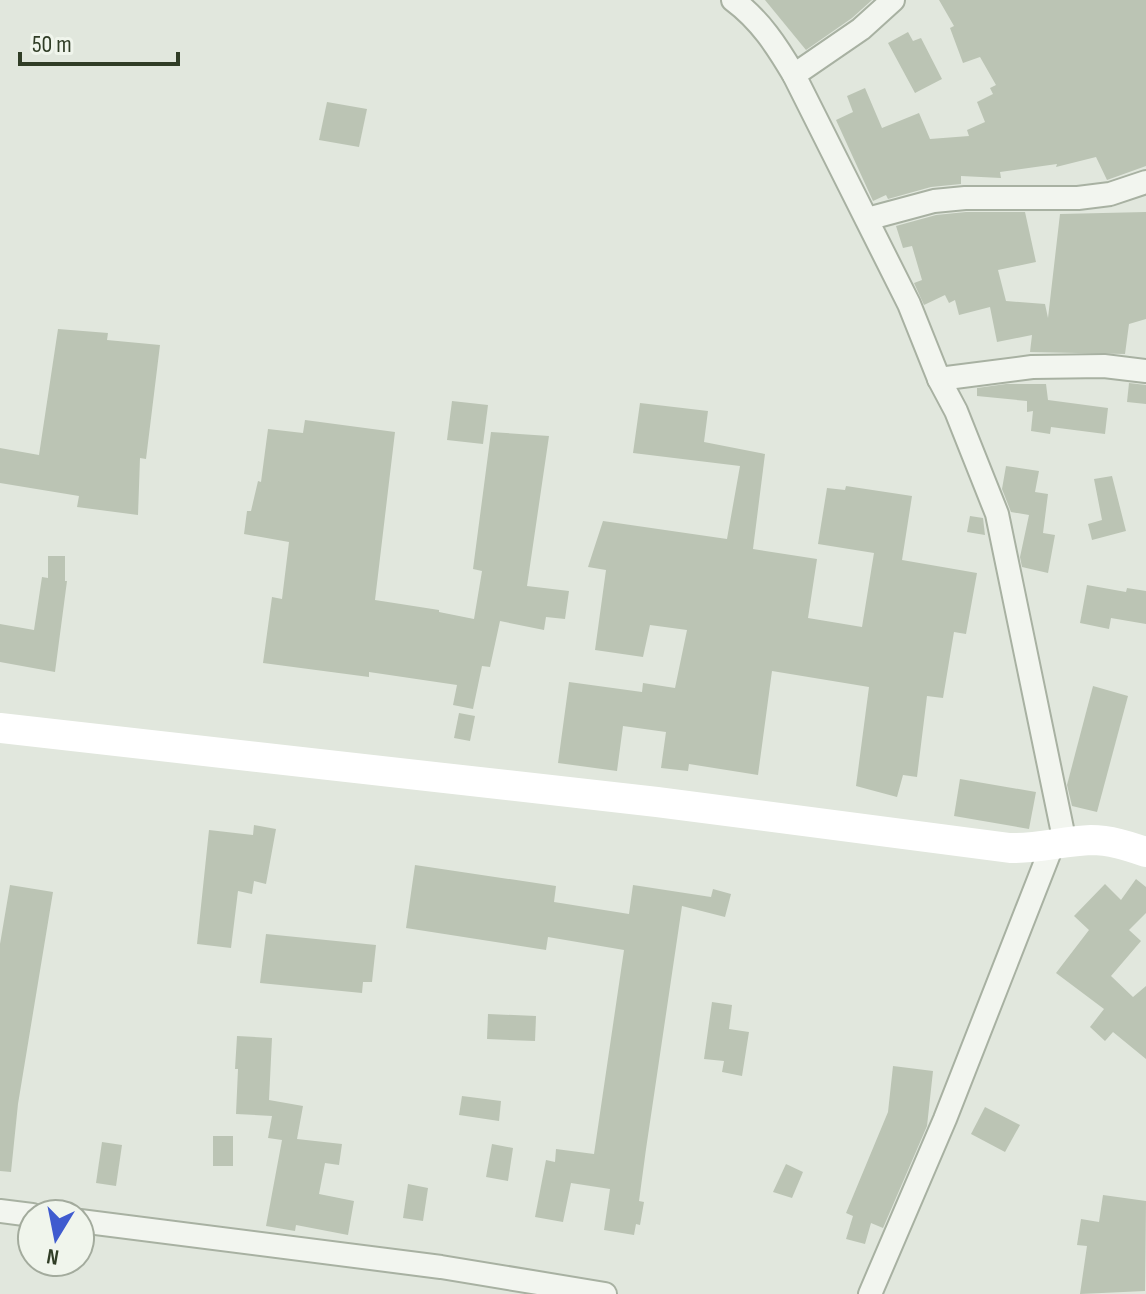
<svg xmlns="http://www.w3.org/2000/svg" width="1146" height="1294" font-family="'Sofia Sans Condensed',sans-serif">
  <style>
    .building { fill: #bbc4b4 }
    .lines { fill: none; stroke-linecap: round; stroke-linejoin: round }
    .street-casing { stroke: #a8b1a2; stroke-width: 26 }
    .street { stroke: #f2f5ef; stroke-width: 22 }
    .secondary { stroke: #fff; stroke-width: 30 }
  </style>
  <rect width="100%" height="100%" fill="#e1e7dd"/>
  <g class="building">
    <polygon points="765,0 872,0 852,18 806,50"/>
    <polygon points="939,0 1146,0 1146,166 1107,180 1096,157 1056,167 1057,164 1000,172 1001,178 961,176 961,184 931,187 888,199 886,195 873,201 836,120 853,112 847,96 865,88 882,128 919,113 930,139 969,136 967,130 985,122 977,102 993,94 990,88 996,85 980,57 963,63 950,28 954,26"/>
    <polygon points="908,32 913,41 921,38 942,79 915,93 888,43"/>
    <polygon points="327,102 367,109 359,147 319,140"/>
    <polygon points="966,212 1025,212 1036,262 998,270 1006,301 1045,304 1048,318 1060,214 1146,212 1146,319 1129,324 1125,354 1030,352 1032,335 997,342 990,307 959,315 955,300 949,303 945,295 924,305 914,283 922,280 912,246 903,248 896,226 936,215"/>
    <polygon points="58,329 108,333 107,340 160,345 146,459 140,458 138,515 77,507 79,496 0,483 0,448 39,455"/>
    <polygon points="1129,383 1146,385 1146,404 1127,402"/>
    <polygon points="1006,384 1046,384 1048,400 1108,408 1105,434 1051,427 1050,434 1031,431 1033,411 1027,412 1027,401 977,396 977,388"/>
    <polygon points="452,401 488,405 483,444 447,440"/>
    <polygon points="640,403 708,411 704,442 765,454 753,549 817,559 808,618 862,627 874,553 818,544 827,488 845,490 846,486 912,496 902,560 977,573 966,634 954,632 943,698 927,696 917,777 903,775 897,797 856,786 869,687 772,671 758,775 689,764 688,771 661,768 666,732 623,726 617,771 558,763 569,682 642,692 643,683 675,688 687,630 650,625 643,657 595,650 606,570 588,567 603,521 727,539 740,466 633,453"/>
    <polygon points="305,420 395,432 375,600 439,610 439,612 474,619 482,571 473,569 491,432 549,436 527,586 569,591 565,619 546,617 544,630 500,621 490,667 482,666 473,709 453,705 457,685 369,672 369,677 263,663 272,597 282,599 289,542 244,534 247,511 251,511 258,481 261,482 268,429 303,433"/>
    <polygon points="1006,466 1039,471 1035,492 1048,494 1043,533 1055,535 1048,573 1022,567 1020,557 1029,515 1011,512 1002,489"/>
    <polygon points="1112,476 1126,531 1092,540 1088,524 1102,520 1094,479"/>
    <polygon points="970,516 983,518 985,535 967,532"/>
    <polygon points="48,556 65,556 65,581 67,581 55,672 0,662 0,624 34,630 42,577 48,578"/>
    <polygon points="1087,585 1126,592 1127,588 1146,591 1146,624 1111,618 1109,629 1080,623"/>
    <polygon points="1093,686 1128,696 1097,812 1072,806 1067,785"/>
    <polygon points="459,713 475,716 470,741 454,738"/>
    <polygon points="960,779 1036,792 1029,829 954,816"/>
    <polygon points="254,825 276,829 266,884 254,881 252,894 238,891 231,948 197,944 209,830 253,835"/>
    <polygon points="415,865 556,886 554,902 629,914 633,885 711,897 713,889 731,894 725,917 682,906 646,1149 639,1201 644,1202 640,1225 636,1224 634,1235 604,1230 610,1189 571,1183 563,1222 535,1217 546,1160 555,1162 556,1149 594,1154 624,950 548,937 546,950 406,928"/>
    <polygon points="1136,879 1146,887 1146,913 1129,930 1141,941 1111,976 1133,997 1146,986 1146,1059 1113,1032 1105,1041 1090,1027 1104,1009 1056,973 1089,930 1074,916 1105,884 1121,900"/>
    <polygon points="10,885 53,892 18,1104 11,1172 0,1171 0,944"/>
    <polygon points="266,934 376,945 372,982 363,982 362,993 260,983"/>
    <polygon points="712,1002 732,1005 729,1029 749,1032 742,1076 722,1072 724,1061 704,1059"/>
    <polygon points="488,1014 536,1016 535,1041 487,1039"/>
    <polygon points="237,1036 272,1038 269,1100 303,1106 297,1139 342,1144 339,1165 325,1163 319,1194 354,1201 348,1235 296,1225 295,1231 266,1226 282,1140 268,1138 272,1116 236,1114 238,1069 235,1069"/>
    <polygon points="893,1066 933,1071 927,1126 883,1228 871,1223 865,1244 846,1239 853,1216 846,1213 888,1112"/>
    <polygon points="462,1096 501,1101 499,1121 459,1115"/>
    <polygon points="985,1107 1020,1125 1005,1152 971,1134"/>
    <rect x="213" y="1136" width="20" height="30"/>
    <polygon points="102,1142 122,1145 116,1186 96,1183"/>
    <polygon points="492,1144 513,1148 508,1181 486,1177"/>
    <polygon points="786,1164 803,1172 792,1198 773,1192"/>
    <polygon points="408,1184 428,1188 423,1221 403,1218"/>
    <polygon points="1103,1195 1146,1201 1145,1291 1080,1294 1087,1246 1077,1245 1081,1219 1099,1222"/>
  </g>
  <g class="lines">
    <g class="street-casing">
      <g id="street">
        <path d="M733 0C760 20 777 46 794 75L909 304 939 379 956 411 997 514 1065 843"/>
        <polyline points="794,75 861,29 893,0"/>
        <polyline points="867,219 934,201 965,198 1078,198 1110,194 1146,182"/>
        <polyline points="939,379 1032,367 1104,366 1146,371"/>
        <polyline points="0,1211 32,1215"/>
        <polyline points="80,1221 441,1267 605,1294"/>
        <polyline points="870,1294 945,1119 1052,846"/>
      </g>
    </g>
    <use href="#street" class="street"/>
    <path class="secondary" d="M0 728 657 802 1010 848C1038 849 1063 841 1091 840 1110 840 1128 846 1146 852"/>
  </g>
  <g transform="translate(56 1238) rotate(190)"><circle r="38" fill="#f0f5ec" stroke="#a3ab9d" stroke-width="2"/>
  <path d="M0-6L14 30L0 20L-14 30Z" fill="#3f5bcf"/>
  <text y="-12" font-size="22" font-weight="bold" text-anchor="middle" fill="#303d26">N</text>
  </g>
  <path d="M20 52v12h158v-12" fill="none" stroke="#303d26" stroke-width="4"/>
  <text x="32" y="52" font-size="24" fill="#303d26" stroke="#f0f5ec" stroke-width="6" paint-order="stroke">50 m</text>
</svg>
